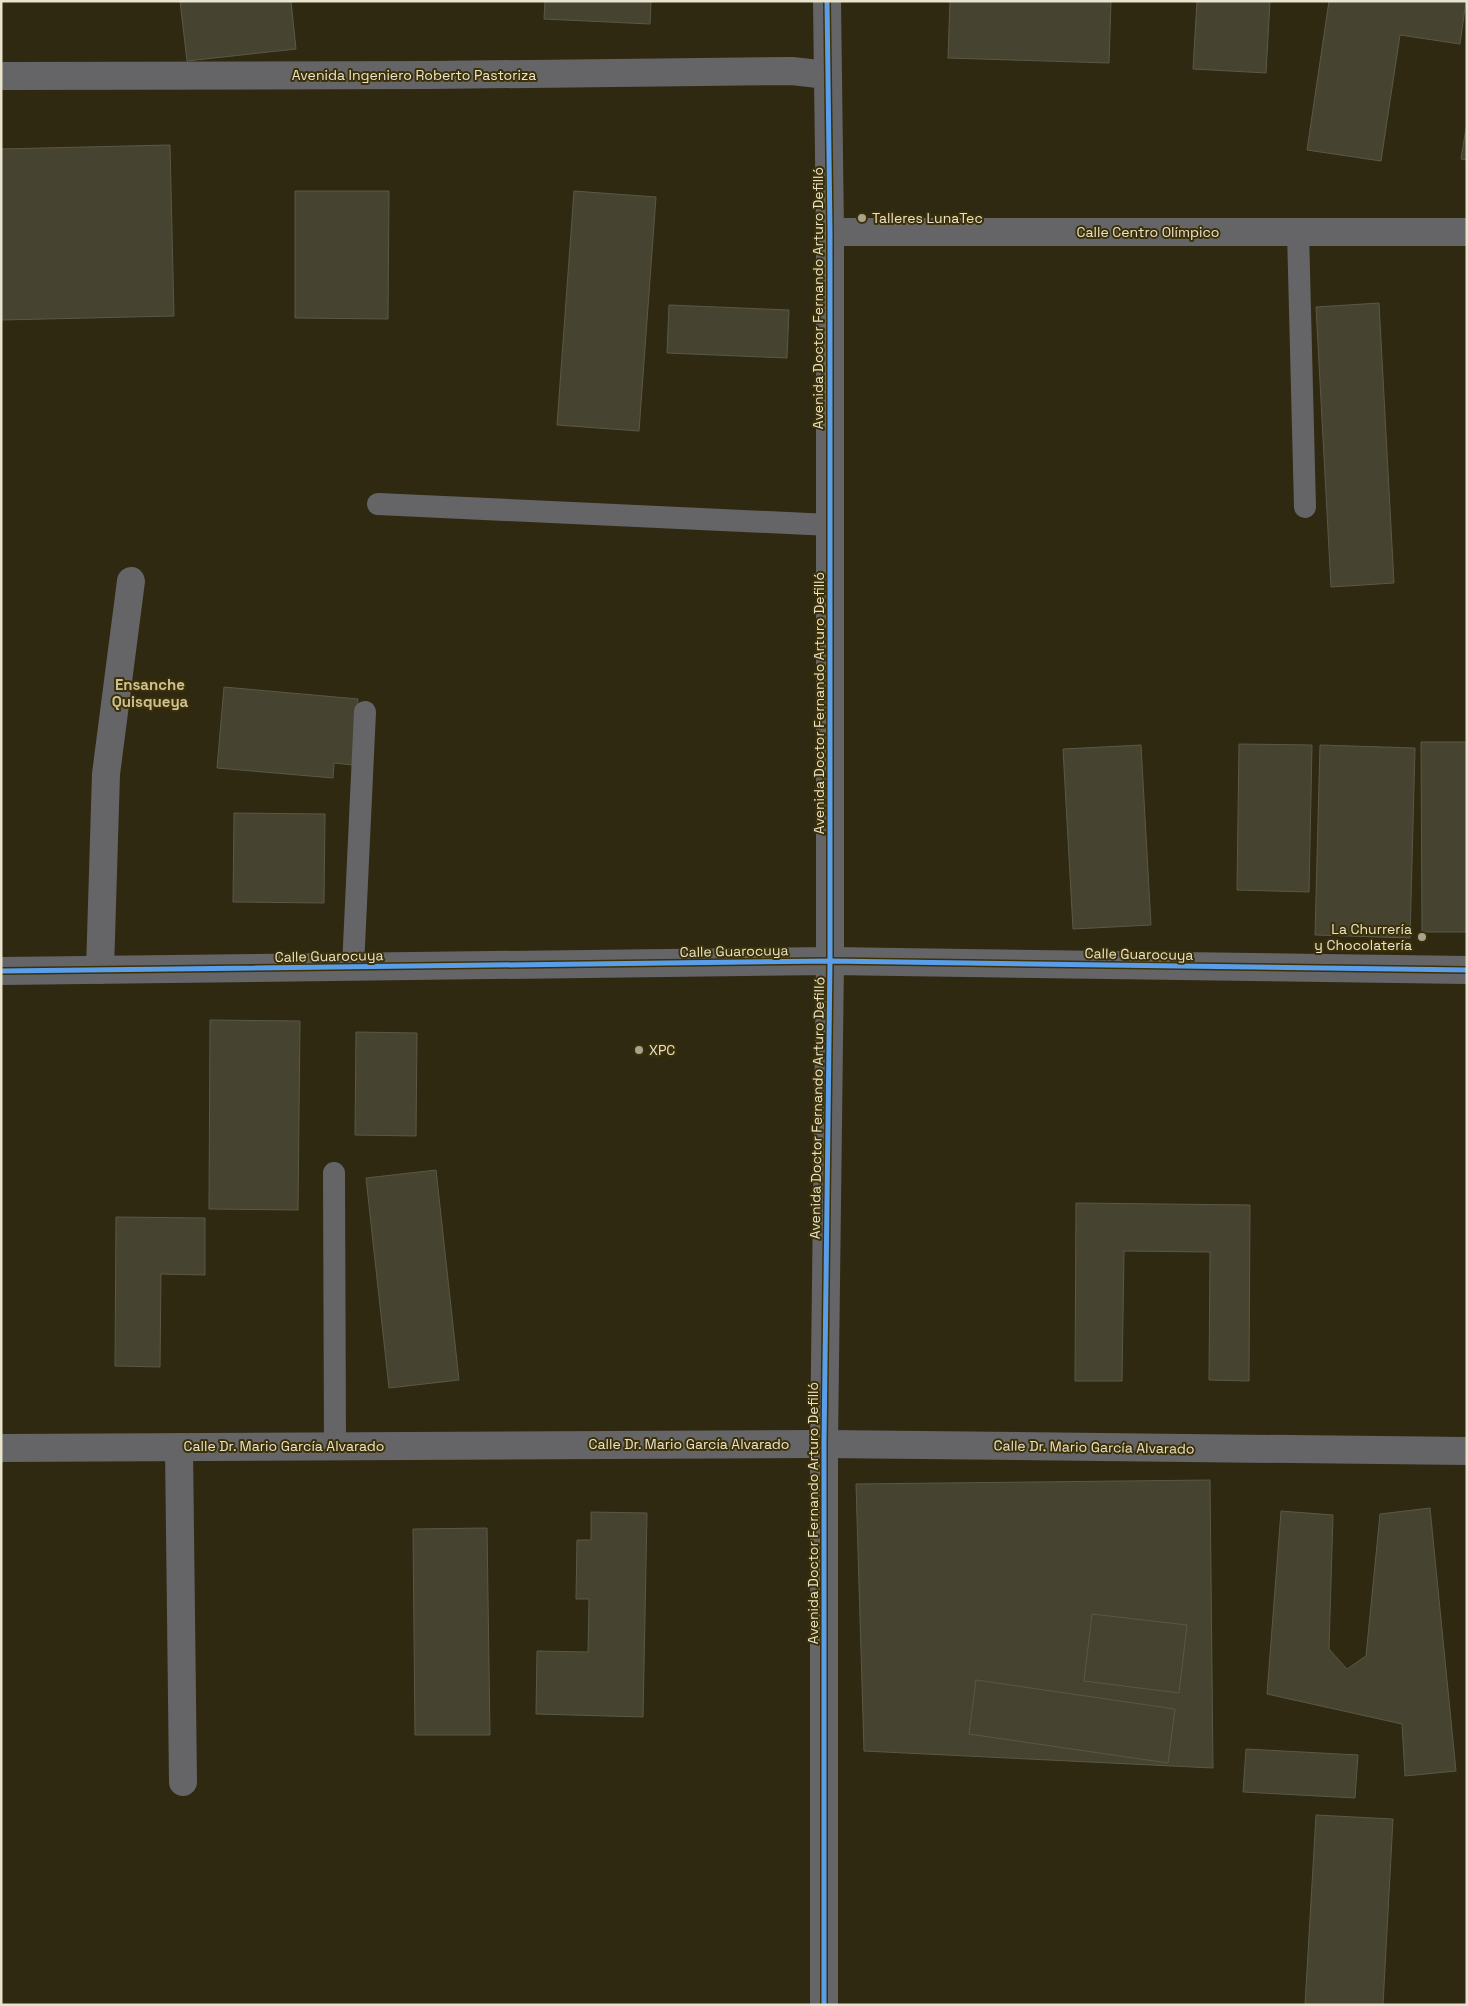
<svg xmlns="http://www.w3.org/2000/svg" width="1468" height="2006" font-family="'Space Grotesk',sans-serif">
  <style>
    .building { fill: #464431; stroke: #5a5846 }
    .lines { fill: none; stroke-linecap: round; stroke-linejoin: round }
    .service { stroke: #656567; stroke-width: 22 }
    .minor { stroke: #656567; stroke-width: 28 }
    .tertiary { stroke: #656567; stroke-width: 28 }
    .cycleway-casing { stroke: #3b3006; stroke-width: 8 }
    .cycleway { stroke: #5a9eea; stroke-width: 5 }
    .poi-dot { fill: #a9a28c; stroke: #3b3006; stroke-width: 2 }
    .labels { text-anchor: middle; dominant-baseline: central; stroke-width: 4; stroke-linejoin: round; paint-order: stroke }
    .street-label { font-size: 14px; fill: #eae3ce; stroke: #3b3006 }
    .poi-label { font-size: 14px; fill: #eae3ce; stroke: #3b3006; text-anchor: start }
    .neighbourhood-label { font-size: 15px; font-weight: bold; fill: #cdc096; stroke: #3b3006 }
  </style>
  <rect width="100%" height="100%" fill="#2f2912"/>
  <g class="building">
    <polygon points="180,1 291,1 296,49 187,61"/>
    <polygon points="545,1 651,1 650,24 544,19"/>
    <polygon points="950,1 1111,1 1109,63 948,58"/>
    <polygon points="1197,1 1270,1 1266,73 1193,69"/>
    <polygon points="1329,1 1466,1 1460,44 1400,35 1381,161 1307,150"/>
    <polygon points="1467,122 1467,160 1461,159"/>
    <polygon points="170,145 174,316 1,320 1,149"/>
    <polygon points="295,191 389,191 388,319 295,318"/>
    <polygon points="574,191 656,197 639,431 557,425"/>
    <polygon points="1379,303 1394,583 1331,587 1316,307"/>
    <polygon points="669,305 789,310 787,358 667,353"/>
    <polygon points="224,687 358,699 353,765 334,763 333,778 217,768"/>
    <polygon points="1421,742 1467,742 1467,932 1422,932"/>
    <polygon points="1239,744 1312,745 1309,892 1237,890"/>
    <polygon points="1141,745 1151,925 1073,929 1063,749"/>
    <polygon points="1320,745 1415,748 1410,938 1315,935"/>
    <polygon points="234,813 325,814 324,903 233,902"/>
    <polygon points="210,1020 300,1021 298,1210 209,1209"/>
    <polygon points="356,1032 417,1033 416,1136 355,1135"/>
    <polygon points="436,1170 459,1380 389,1388 366,1178"/>
    <polygon points="1076,1203 1250,1205 1249,1381 1209,1380 1210,1252 1124,1251 1122,1381 1075,1381"/>
    <polygon points="116,1217 205,1218 205,1275 161,1274 160,1367 115,1366"/>
    <polygon points="1210,1480 1213,1768 864,1751 856,1484"/>
    <polygon points="1430,1508 1456,1771 1405,1776 1402,1724 1267,1694 1281,1511 1333,1515 1329,1649 1347,1669 1366,1656 1380,1514"/>
    <polygon points="591,1512 647,1513 643,1717 536,1714 537,1651 588,1652 589,1599 576,1599 577,1540 591,1540"/>
    <polygon points="487,1528 490,1735 415,1735 413,1529"/>
    <polygon points="1092,1614 1187,1625 1179,1693 1084,1681"/>
    <polygon points="976,1680 1175,1709 1168,1763 969,1734"/>
    <polygon points="1246,1749 1358,1755 1355,1798 1243,1792"/>
    <polygon points="1316,1815 1393,1819 1383,2005 1305,2005"/>
  </g>
  <g class="lines">
    <g class="service">
      <polyline points="1298,232 1305,507"/>
      <polyline points="378,504 830,525"/>
      <polyline points="353,967 365,712"/>
      <polyline points="334,1173 335,1446"/>
    </g>
    <g class="minor">
      <polyline points="830,232 1467,232"/>
      <polyline points="100,970 106,774 131,581"/>
      <polyline points="1,971 830,961 1467,970"/>
      <polyline points="179,1447 183,1782"/>
      <polyline points="1,1448 824,1444 1467,1451"/>
    </g>
    <g class="tertiary">
      <polyline points="1,76 430,75 792,71 827,75"/>
      <polyline points="824,2005 824,1444 830,961 830,232 827,1"/>
    </g>
    <g class="cycleway-casing">
      <g id="cycleway">
        <polyline points="1,971 830,961 1467,970"/>
        <polyline points="824,2005 824,1444 830,961 830,232 827,1"/>
      </g>
    </g>
    <use href="#cycleway" class="cycleway"/>
  </g>
  <g class="poi-dot">
    <circle cx="862" cy="218" r="5"/>
    <circle cx="1422" cy="937" r="5"/>
    <circle cx="639" cy="1050" r="5"/>
  </g>
  <g class="labels">
    <g class="street-label">
      <text x="414" y="75">Avenida Ingeniero Roberto Pastoriza</text>
      <text x="1148" y="232">Calle Centro Olímpico</text>
      <text transform="translate(818 298) rotate(-90)">Avenida Doctor Fernando Arturo Defilló</text>
      <text transform="translate(819 703) rotate(-90)">Avenida Doctor Fernando Arturo Defilló</text>
      <text transform="translate(734 951) rotate(-1)">Calle Guarocuya</text>
      <text transform="translate(1139 954) rotate(1)">Calle Guarocuya</text>
      <text transform="translate(329 956) rotate(-1)">Calle Guarocuya</text>
      <text transform="translate(817 1108) rotate(-89)">Avenida Doctor Fernando Arturo Defilló</text>
      <text x="689" y="1444">Calle Dr. Mario García Alvarado</text>
      <text x="284" y="1446">Calle Dr. Mario García Alvarado</text>
      <text transform="translate(1094 1447) rotate(1)">Calle Dr. Mario García Alvarado</text>
      <text transform="translate(813 1513) rotate(-90)">Avenida Doctor Fernando Arturo Defilló</text>
    </g>
    <g class="poi-label">
      <text x="872" y="218">Talleres LunaTec</text>
      <text x="1412" y="929" text-anchor="end">La Churrería<tspan x="1412" dy="16">y Chocolatería</tspan></text>
      <text x="649" y="1050">XPC</text>
    </g>
    <g class="neighbourhood-label">
      <text x="150" y="684">Ensanche<tspan x="150" dy="17">Quisqueya</tspan></text>
    </g>
  </g>
  <rect width="1468" height="2006" fill="none" stroke="#eae3ce" stroke-width="5"/>
</svg>
